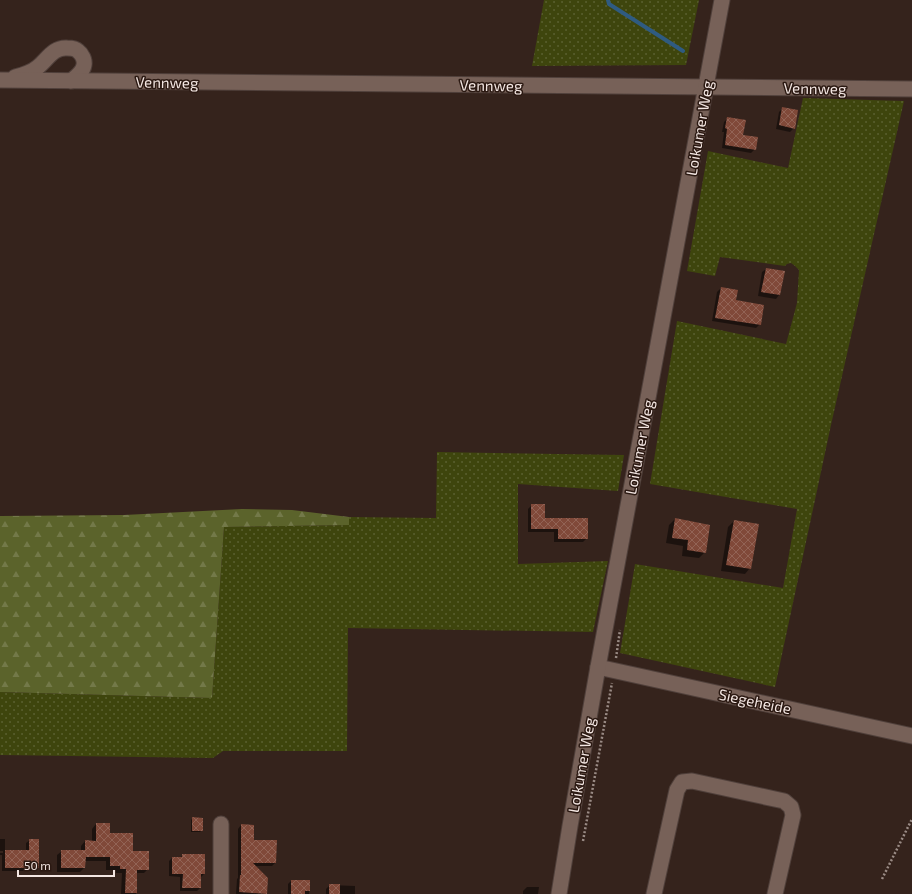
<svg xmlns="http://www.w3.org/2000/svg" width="912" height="894" font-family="'Exo 2',sans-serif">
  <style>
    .grass { fill: url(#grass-dots) }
    .forest { fill: url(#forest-firs) }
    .shadow { fill: #0007 }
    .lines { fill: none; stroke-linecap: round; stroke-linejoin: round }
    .stream { stroke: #2f5b81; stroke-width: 4 }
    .building { fill: url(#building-cross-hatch) }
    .minor-casing { stroke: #50403b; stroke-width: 17 }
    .path { stroke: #9a8b85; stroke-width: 2.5; stroke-dasharray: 2 2; stroke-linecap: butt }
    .minor { stroke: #776158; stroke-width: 15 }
    .labels { text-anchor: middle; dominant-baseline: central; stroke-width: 3; stroke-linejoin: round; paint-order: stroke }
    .street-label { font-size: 15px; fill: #f3e6e2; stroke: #2b1912 }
  </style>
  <defs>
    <pattern id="grass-dots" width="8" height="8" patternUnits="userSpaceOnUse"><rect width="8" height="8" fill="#3e450d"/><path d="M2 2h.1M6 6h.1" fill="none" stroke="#5a6030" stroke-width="1.8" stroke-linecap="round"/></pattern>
    <pattern id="forest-firs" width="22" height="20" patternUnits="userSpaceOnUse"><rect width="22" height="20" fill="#5b632b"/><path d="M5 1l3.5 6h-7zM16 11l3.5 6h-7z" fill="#737949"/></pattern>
    <pattern id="building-cross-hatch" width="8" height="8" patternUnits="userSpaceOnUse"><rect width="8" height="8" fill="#804939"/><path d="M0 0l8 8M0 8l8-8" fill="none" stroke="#926355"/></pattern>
  </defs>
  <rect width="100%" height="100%" fill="#35231c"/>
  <g class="grass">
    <polygon points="544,0 699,0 686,65 532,66"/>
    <polygon points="803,98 904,101 831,425 775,687 620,653 635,564 783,588 797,509 650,484 677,321 786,344 797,303 799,270 795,266 791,263 787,264 785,266 720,257 715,276 687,271 708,151 788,168"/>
    <polygon points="437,452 624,455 618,491 518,484 518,564 608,561 593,632 348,628 347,751 223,751 213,758 0,755 0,692 212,698 224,527 348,525 349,517 436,518"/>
  </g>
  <polygon class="forest" points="242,509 292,510 349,517 349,525 224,527 212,698 0,692 0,516 124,515"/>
  <g class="shadow">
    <polygon points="783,108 794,128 790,132 776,129 779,112"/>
    <polygon points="728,118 755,149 751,153 722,148 724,132 722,132 724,122"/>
    <polygon points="766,269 779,295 776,299 758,296 762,272"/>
    <polygon points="721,288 760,324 756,328 712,321 717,292"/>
    <polygon points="532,505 544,519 587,538 583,542 554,542 554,532 528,532 528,509"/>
    <polygon points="675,519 705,552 699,558 682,556 683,546 666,543 669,525"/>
    <polygon points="734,521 750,568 745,574 721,571 728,527"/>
    <polygon points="193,818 202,830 200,832 191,832 191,820"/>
    <polygon points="96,824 132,852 148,869 144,873 136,873 136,894 121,894 122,873 116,873 116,870 106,870 106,861 84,861 84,868 80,872 57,872 57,855 62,851 81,851 81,846 85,841 92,842 92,829"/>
    <polygon points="241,825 253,841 275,863 272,866 255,866 267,878 266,894 236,894 237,879 238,878 238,829"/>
    <polygon points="0,839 5,839 5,851 26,851 26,843 30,840 38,868 34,871 2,871 2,855 0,855 0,853 3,853 3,851 0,851"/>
    <polygon points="183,855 204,874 201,877 200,888 197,891 180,891 180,877 169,876 169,861 172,858 180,858"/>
    <polygon points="291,881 309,881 309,894 288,894 288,884"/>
    <polygon points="330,885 355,886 355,894 326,894 326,889"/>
    <polygon points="527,887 539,887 538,894 523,894 523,891"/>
  </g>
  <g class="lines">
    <polyline class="stream" points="608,0 609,4 683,51"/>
  </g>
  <g class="building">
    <polygon points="782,107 798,110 795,129 779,125"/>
    <polygon points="727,117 746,120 743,135 758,137 756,150 725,145 727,129 725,128"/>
    <polygon points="766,268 785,271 780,295 761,292"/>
    <polygon points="721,287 738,290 736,300 764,305 761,325 715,318"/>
    <polygon points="531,504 545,504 545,518 588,518 588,539 558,539 558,529 531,529"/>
    <polygon points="675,518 710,525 706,553 687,550 688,540 672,538"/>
    <polygon points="734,520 759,524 751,569 726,565"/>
    <polygon points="192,817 203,818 203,831 192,831"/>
    <polygon points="96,823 110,823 110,833 133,833 133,851 149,851 149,870 137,870 137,893 125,893 126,869 120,869 120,866 110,866 110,857 86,857 85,868 61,868 61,850 85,850 85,840 96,841"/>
    <polygon points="241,824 254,825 254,840 277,840 276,863 253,863 268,878 267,894 239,892 240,875 241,875"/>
    <polygon points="29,839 39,839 39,868 5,868 5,850 29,850"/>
    <polygon points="182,854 205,854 205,874 201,874 201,888 182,888 183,874 172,874 172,857 182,857"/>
    <polygon points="291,880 310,880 310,891 305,891 305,894 291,894"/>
    <rect x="329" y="884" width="11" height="10"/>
  </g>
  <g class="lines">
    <g class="minor-casing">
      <g id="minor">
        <path d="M15 77C23 75 31 73 38 67 47 60 53 47 67 48 71 48 75 48 78 51 82 54 85 60 84 65 83 72 76 77 71 81"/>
        <polyline points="0,80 912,89"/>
        <polyline points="598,667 912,736"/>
        <polyline points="221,894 221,824"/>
        <polyline points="559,894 570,826 598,667 722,0"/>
        <polyline points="654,894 677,790 682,782 692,781 784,801 791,807 793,815 775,894"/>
      </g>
    </g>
    <g class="path">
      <polyline points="616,658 620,630"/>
      <polyline points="583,841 612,683"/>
      <polyline points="882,879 912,819"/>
    </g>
    <use href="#minor" class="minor"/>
  </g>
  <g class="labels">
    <g class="street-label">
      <text transform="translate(167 82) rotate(1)">Vennweg</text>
      <text transform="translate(491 85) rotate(1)">Vennweg</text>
      <text transform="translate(815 88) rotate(1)">Vennweg</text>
      <text transform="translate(699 128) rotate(-80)">Loikumer Weg</text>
      <text transform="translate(639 447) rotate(-79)">Loikumer Weg</text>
      <text transform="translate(755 701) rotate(12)">Siegeheide</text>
      <text transform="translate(581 765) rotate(-80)">Loikumer Weg</text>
    </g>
  </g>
  <path d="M18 870v6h96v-6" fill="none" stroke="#f3e6e2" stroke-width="2"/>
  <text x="24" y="870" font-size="12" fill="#f3e6e2" stroke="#2b1912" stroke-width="3" paint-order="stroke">50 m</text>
</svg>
